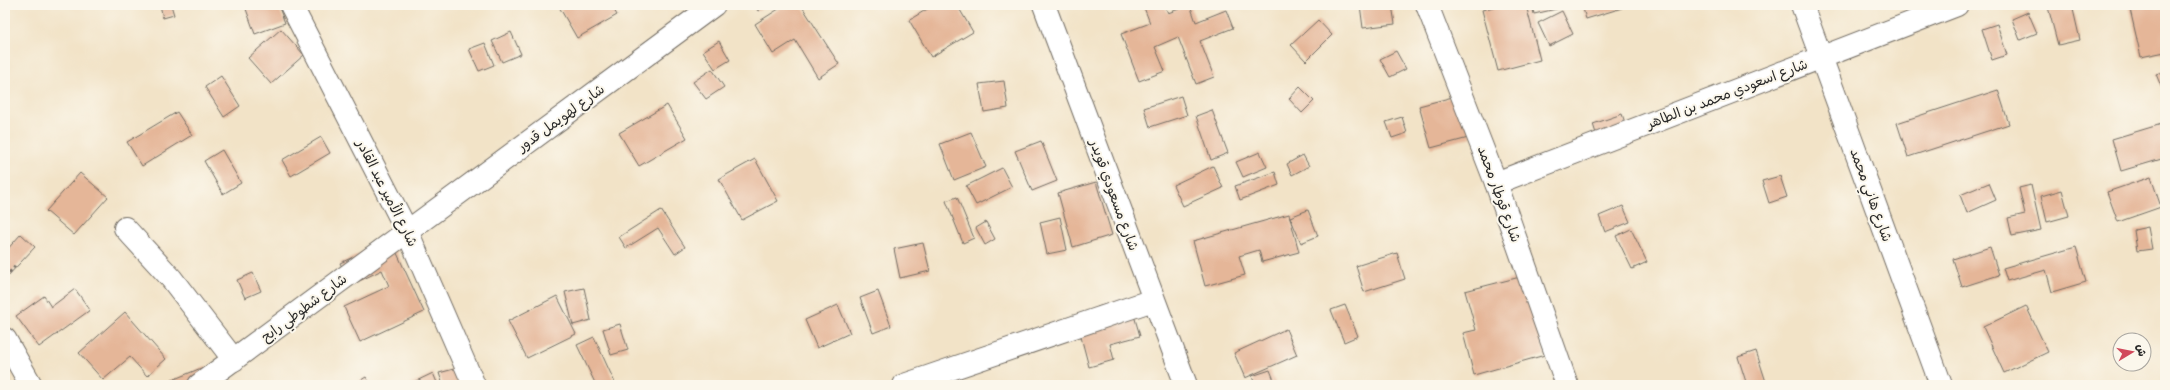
<svg xmlns="http://www.w3.org/2000/svg" width="2170" height="390" font-family="Itim,'Playpen Sans Arabic',sans-serif">
  <style>
    .building { fill: #e5b698 }
    .lines { fill: none; stroke-linecap: round; stroke-linejoin: round }
    .minor-casing { stroke: #716b62; stroke-width: 24 }
    .path { stroke: #716b62; stroke-width: 2.5; stroke-dasharray: 3 3; stroke-linecap: butt }
    .minor { stroke: #fff; stroke-width: 22 }
    .labels { text-anchor: middle; dominant-baseline: central; stroke-width: 4; stroke-linejoin: round; paint-order: stroke }
    .street-label { font-size: 14px; fill: #2b2b2b; stroke: #fbf7ec }
  </style>
  <rect width="100%" height="100%" fill="#fbf7ec"/>
  <filter id="ink" filterUnits="userSpaceOnUse"><feTurbulence type="fractalNoise" baseFrequency=".025" numOctaves="2"/><feDisplacementMap in="SourceGraphic" scale="8" xChannelSelector="R" yChannelSelector="G"/><feConvolveMatrix kernelMatrix="1 2 1 2 8 2 1 2 1" color-interpolation-filters="sRGB"/></filter>
  <filter id="wash" filterUnits="userSpaceOnUse"><feTurbulence type="fractalNoise" baseFrequency=".012" numOctaves="4" result="noise"/><feDisplacementMap in="SourceGraphic" scale="16" xChannelSelector="R" yChannelSelector="G"/><feGaussianBlur stdDeviation="0.9" result="paint"/><feColorMatrix in="noise" values="0 0 0 0 0 0 0 0 0 0 0 0 0 0 0 0 0 1.4 0 .05"/><feComposite in="paint" operator="in"/></filter>
  <g filter="url(#wash)">
    <rect width="100%" height="100%" fill="#f2e3c7"/>
    <g id="blocks">
      <g class="building">
        <polygon points="160,5 171,5 174,15 163,18"/>
        <polygon points="255,5 278,5 285,23 255,34 246,9"/>
        <polygon points="558,5 611,5 617,15 577,38"/>
        <polygon points="754,5 767,5 758,11"/>
        <polygon points="785,5 801,5 839,64 818,78 795,40 773,54 755,24"/>
        <polygon points="934,5 957,5 973,32 931,57 909,20"/>
        <polygon points="1143,5 1164,5 1168,13 1190,5 1196,22 1226,10 1233,28 1200,41 1214,77 1196,84 1178,37 1155,47 1165,71 1139,81 1121,34 1150,23"/>
        <polygon points="1360,5 1392,5 1395,24 1363,28"/>
        <polygon points="1501,5 1526,5 1540,60 1498,71 1482,10"/>
        <polygon points="1532,5 1564,5 1565,7 1534,14"/>
        <polygon points="1582,5 1621,5 1622,8 1586,19"/>
        <polygon points="2055,5 2072,5 2080,40 2058,45 2048,7"/>
        <polygon points="2129,5 2165,5 2165,52 2141,57"/>
        <polygon points="1562,11 1573,34 1549,46 1538,23"/>
        <polygon points="2028,12 2037,33 2020,40 2012,19"/>
        <polygon points="1318,20 1332,35 1306,61 1291,45"/>
        <polygon points="1997,24 2007,55 1992,60 1982,29"/>
        <polygon points="281,29 304,55 271,84 248,58"/>
        <polygon points="511,32 521,54 502,62 492,41"/>
        <polygon points="719,41 730,60 715,69 703,51"/>
        <polygon points="485,43 494,65 479,71 469,49"/>
        <polygon points="1396,51 1406,69 1390,77 1380,59"/>
        <polygon points="712,69 724,87 706,99 693,82"/>
        <polygon points="2165,71 2165,96 2156,74"/>
        <polygon points="221,76 240,106 224,117 205,87"/>
        <polygon points="1004,81 1008,108 984,112 979,84"/>
        <polygon points="1300,87 1314,101 1302,113 1289,99"/>
        <polygon points="1998,90 2009,124 1908,157 1897,123"/>
        <polygon points="1460,95 1472,137 1431,148 1419,106"/>
        <polygon points="1181,96 1187,115 1150,127 1144,108"/>
        <polygon points="667,105 687,138 639,166 619,133"/>
        <polygon points="1212,110 1228,153 1211,160 1196,116"/>
        <polygon points="177,112 192,135 142,166 127,142"/>
        <polygon points="1622,114 1629,134 1599,143 1593,124"/>
        <polygon points="1402,117 1407,133 1392,138 1386,122"/>
        <polygon points="2165,123 2165,158 2121,171 2112,139"/>
        <polygon points="971,132 986,167 954,180 940,144"/>
        <polygon points="321,137 330,153 291,176 282,160"/>
        <polygon points="1041,141 1057,181 1032,191 1015,151"/>
        <polygon points="222,150 241,183 223,194 204,161"/>
        <polygon points="1260,152 1267,167 1243,177 1236,162"/>
        <polygon points="1303,155 1309,166 1292,175 1287,164"/>
        <polygon points="755,159 778,201 742,220 719,179"/>
        <polygon points="1213,166 1223,188 1183,206 1173,185"/>
        <polygon points="1002,168 1012,187 976,205 966,186"/>
        <polygon points="1275,172 1279,185 1240,200 1235,186"/>
        <polygon points="80,173 108,197 74,235 46,211"/>
        <polygon points="1780,176 1787,197 1769,203 1762,181"/>
        <polygon points="2151,177 2161,207 2118,222 2107,192"/>
        <polygon points="1096,182 1112,235 1073,247 1058,193"/>
        <polygon points="1989,183 1996,200 1967,213 1960,195"/>
        <polygon points="2031,185 2041,230 2012,236 2008,218 2025,214 2019,188"/>
        <polygon points="2062,190 2069,216 2047,222 2041,196"/>
        <polygon points="957,197 974,238 963,243 946,201"/>
        <polygon points="1623,206 1630,222 1605,232 1599,216"/>
        <polygon points="661,210 685,247 675,254 658,228 626,248 619,237"/>
        <polygon points="1308,210 1318,236 1301,243 1290,217"/>
        <polygon points="1289,214 1299,252 1262,262 1259,250 1239,256 1245,275 1205,286 1193,241"/>
        <polygon points="1060,217 1067,250 1047,254 1040,222"/>
        <polygon points="986,222 995,239 985,245 976,228"/>
        <polygon points="2148,227 2152,249 2137,251 2134,230"/>
        <polygon points="1631,229 1647,262 1632,269 1616,236"/>
        <polygon points="21,234 35,247 5,279 5,252"/>
        <polygon points="391,240 424,312 360,342 344,307 389,286 382,270 351,285 340,263"/>
        <polygon points="923,243 930,271 900,278 894,249"/>
        <polygon points="1990,247 1999,275 1962,287 1953,259"/>
        <polygon points="2076,247 2086,282 2052,292 2046,270 2007,281 2003,268"/>
        <polygon points="1397,253 1405,279 1364,292 1356,266"/>
        <polygon points="253,273 261,291 245,298 237,280"/>
        <polygon points="1524,276 1545,355 1474,375 1463,333 1476,330 1465,291"/>
        <polygon points="584,288 591,320 573,325 565,292"/>
        <polygon points="75,289 90,310 39,347 16,316 44,296 51,307"/>
        <polygon points="878,291 891,326 873,333 860,298"/>
        <polygon points="557,296 576,334 527,358 508,321"/>
        <polygon points="1129,298 1140,336 1110,344 1114,360 1089,367 1080,333 1103,327 1097,307"/>
        <polygon points="838,305 850,333 817,348 805,320"/>
        <polygon points="1345,305 1358,336 1344,342 1331,310"/>
        <polygon points="2026,306 2048,352 2004,373 1983,327"/>
        <polygon points="125,312 166,359 147,376 130,357 103,380 79,353"/>
        <polygon points="620,324 628,350 611,355 603,329"/>
        <polygon points="1286,329 1297,355 1245,378 1234,353"/>
        <polygon points="594,337 616,385 596,385 577,345"/>
        <polygon points="1756,351 1767,385 1747,385 1738,357"/>
        <polygon points="206,366 213,385 165,385 165,383"/>
        <polygon points="465,366 470,385 443,385 439,373"/>
        <polygon points="1270,370 1276,385 1255,385 1252,376"/>
        <polygon points="433,373 438,385 408,385"/>
        <polygon points="366,377 371,385 353,385"/>
      </g>
    </g>
  </g>
  <g filter="url(#ink)">
    <use href="#blocks" fill-opacity="0" stroke="#716b62" stroke-width="1"/>
    <g class="lines">
      <g class="minor-casing">
        <g id="minor">
          <polyline points="291,5 407,231 474,385"/>
          <polyline points="1044,5 1186,385"/>
          <polyline points="1427,5 1496,183 1567,385"/>
          <polyline points="1802,5 1941,385"/>
          <polyline points="1496,183 1957,5"/>
          <polyline points="125,228 171,278 234,360"/>
          <polyline points="5,339 31,385"/>
          <polyline points="199,385 714,5"/>
          <polyline points="904,385 1153,300"/>
        </g>
      </g>
      <polyline class="path" points="5,277 17,264"/>
      <use href="#minor" class="minor"/>
    </g>
  </g>
  <g class="labels">
    <g class="street-label">
      <text transform="translate(1727 94) rotate(-21)">شارع اسعودي محمد بن الطاهر</text>
      <text transform="translate(561 118) rotate(-36)">شارع لهويمل قدور</text>
      <text transform="translate(387 193) rotate(63)">شارع الأمير عبد القادر</text>
      <text transform="translate(1499 194) rotate(70)">شارع قوطار محمد</text>
      <text transform="translate(1114 195) rotate(70)">شارع مسعودي قويدر</text>
      <text transform="translate(1871 195) rotate(70)">شارع هاني محمد</text>
      <text transform="translate(304 308) rotate(-37)">شارع شطوطي رابح</text>
    </g>
  </g>
  <rect width="2170" height="390" fill="none" stroke="#fbf7ec" stroke-width="20"/>
  <g transform="translate(2132 352) rotate(80)"><circle r="19" fill="#fbf7ec" stroke="#a8a59f"/>
  <path d="M0-3L7 15L0 10L-7 15Z" fill="#d1495b"/>
  <text y="-6" font-size="11" font-weight="bold" text-anchor="middle" fill="#2b2b2b">ش</text>
  </g>
</svg>
